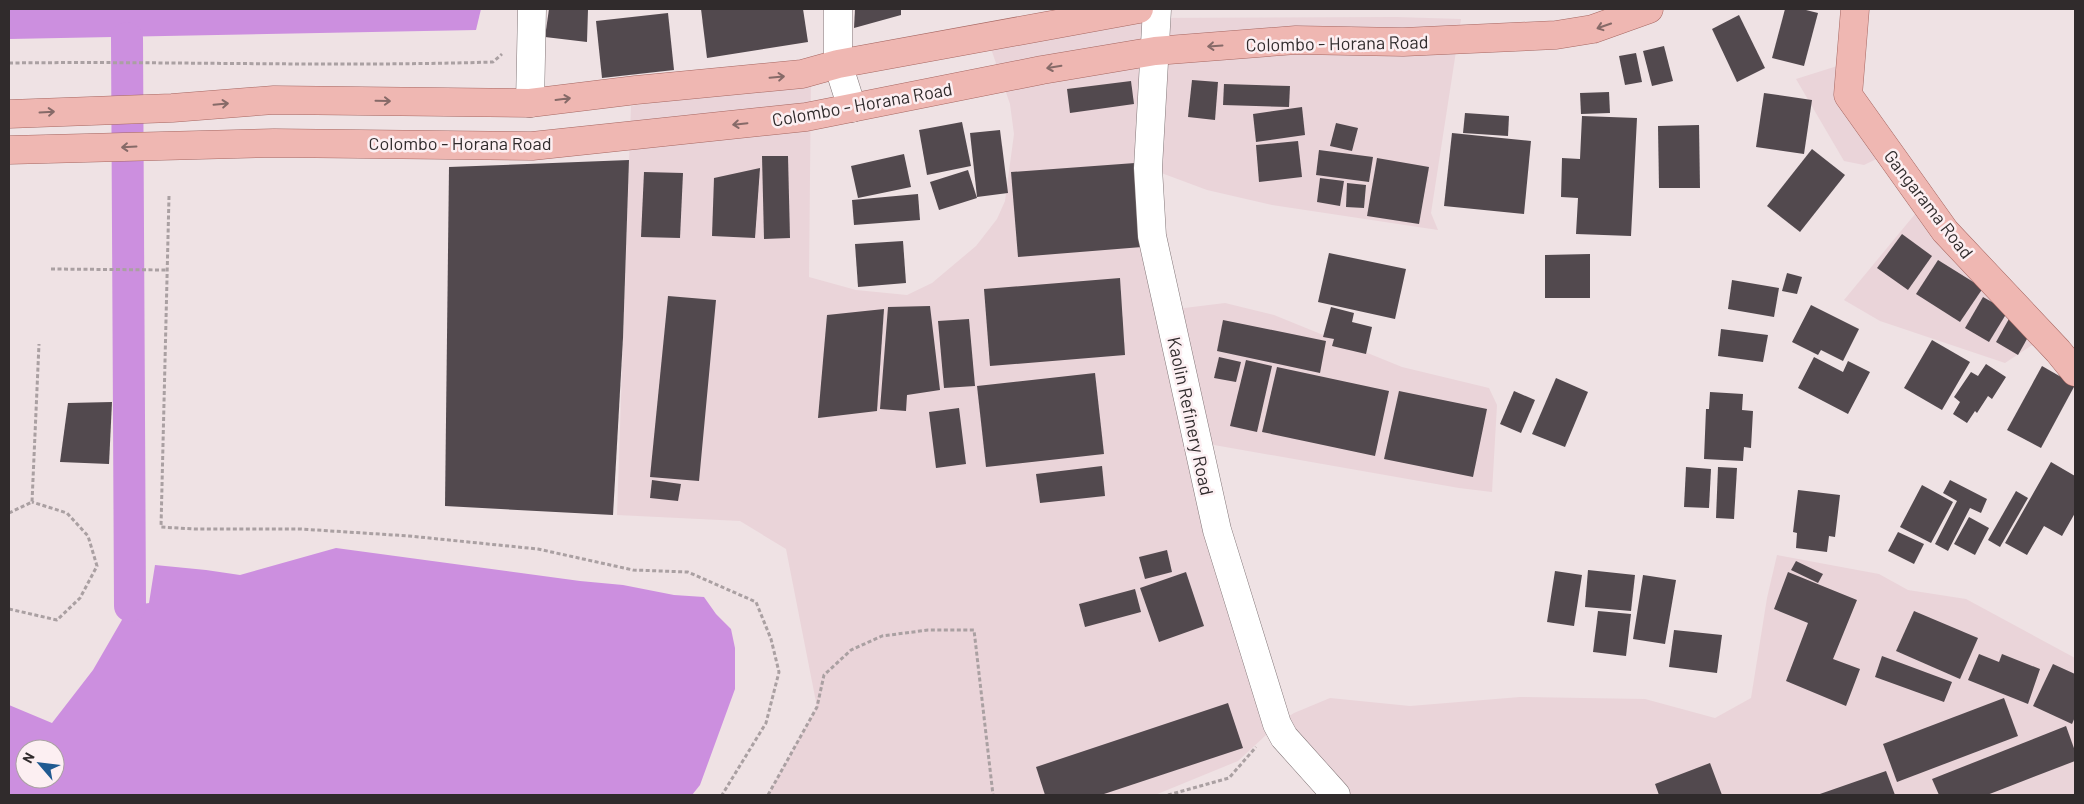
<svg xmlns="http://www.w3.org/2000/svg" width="2084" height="804" font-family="Barlow,sans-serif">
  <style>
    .built { fill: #ead4d9 }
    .water { fill: #cc8fdf; fill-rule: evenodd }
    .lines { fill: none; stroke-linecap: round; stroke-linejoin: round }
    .canal { stroke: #cc8fdf; stroke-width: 32 }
    .building { fill: #52494e }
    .minor-casing { stroke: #827678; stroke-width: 29 }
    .major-casing { stroke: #a66762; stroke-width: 29 }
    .path { stroke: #aaa0a2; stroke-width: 3; stroke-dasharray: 4 2.5; stroke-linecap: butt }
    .minor { stroke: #fff; stroke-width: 28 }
    .major { stroke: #efb7b2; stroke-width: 28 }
    .oneway { stroke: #866a68 }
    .labels { text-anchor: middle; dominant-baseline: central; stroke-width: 5; stroke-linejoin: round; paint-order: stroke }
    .street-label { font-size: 18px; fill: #302b2c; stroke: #fceff2 }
  </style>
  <rect width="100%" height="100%" fill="#efe2e4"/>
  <g class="built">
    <polygon points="1396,17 1461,19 1431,213 1438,230 1272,205 1207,190 1148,168 1168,310 1225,303 1274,315 1402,367 1489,388 1497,405 1492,492 1459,488 1197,442 1277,724 1294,713 1330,698 1410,706 1520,697 1645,699 1715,718 1751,698 1767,598 1777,555 1879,574 1908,590 1966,599 2075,658 2075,795 1336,795 1277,725 1238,761 1155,795 768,795 817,707 786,549 740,521 617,515 631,106 811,76 809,277 856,290 907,295 932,283 976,246 997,219 1005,201 1014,134 1010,104 988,40 1140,18"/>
    <polygon points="1850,62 1889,153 1864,165 1844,161 1796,79"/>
    <polygon points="1925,202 2044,337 2005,363 1880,321 1844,300"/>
  </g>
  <g class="water">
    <polygon points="9,9 481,9 476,30 9,39"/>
    <path d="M336 548 580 581 623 585 674 595 704 597 716 614 731 629 735 648V689L700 785 692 795H9V705L52 723 93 670 130 606 149 603 155 565 206 570 240 575ZM25 749H55V779H25Z"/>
  </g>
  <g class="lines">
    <polyline class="canal" points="127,38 130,606"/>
  </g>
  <g class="building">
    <polygon points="549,9 588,9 587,42 545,37"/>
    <polygon points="701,9 803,9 808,42 707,58"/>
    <polygon points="855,9 901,9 901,15 854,28"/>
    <polygon points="1785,9 1802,9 1818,13 1804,66 1772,58"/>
    <polygon points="668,13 674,70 602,78 596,21"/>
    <polygon points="1739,15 1765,68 1737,82 1712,29"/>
    <polygon points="1664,46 1673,81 1652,86 1643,51"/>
    <polygon points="1636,53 1642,82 1625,85 1619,56"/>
    <polygon points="1192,80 1218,82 1215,120 1188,117"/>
    <polygon points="1131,81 1134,104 1070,113 1067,89"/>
    <polygon points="1224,84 1290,86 1289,107 1223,105"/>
    <polygon points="1609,92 1610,113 1581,114 1580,93"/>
    <polygon points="1764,93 1812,100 1804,154 1756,147"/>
    <polygon points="1302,107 1305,135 1256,142 1253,114"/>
    <polygon points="1465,113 1509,116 1508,136 1463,133"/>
    <polygon points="1582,116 1637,118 1631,236 1576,234 1578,198 1561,197 1562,158 1580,159"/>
    <polygon points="962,122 971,166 927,175 919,130"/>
    <polygon points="1336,123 1358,128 1352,151 1330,146"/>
    <polygon points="1699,125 1700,188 1659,188 1658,126"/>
    <polygon points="1000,130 1008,193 977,197 970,133"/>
    <polygon points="1452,133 1531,141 1524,214 1444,206"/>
    <polygon points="1298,141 1302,177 1259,182 1256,145"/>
    <polygon points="1812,149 1845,175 1800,232 1767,206"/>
    <polygon points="1319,150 1373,157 1369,182 1316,175"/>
    <polygon points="904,154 911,187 858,198 851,166"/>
    <polygon points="762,156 788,156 790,238 764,239"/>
    <polygon points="1377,158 1429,167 1419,224 1367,216"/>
    <polygon points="629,160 623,338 613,515 445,506 449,167"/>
    <polygon points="1135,163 1142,247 1018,257 1011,172"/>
    <polygon points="760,168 755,238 712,236 714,178"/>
    <polygon points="968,170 977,198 939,210 930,182"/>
    <polygon points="644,172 683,173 680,238 641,237"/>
    <polygon points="1320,178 1344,181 1340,206 1317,202"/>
    <polygon points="1347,183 1366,185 1364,208 1346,207"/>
    <polygon points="918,194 920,220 854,225 852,200"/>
    <polygon points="1902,234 1932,256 1908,290 1877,268"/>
    <polygon points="903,241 906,283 858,287 855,244"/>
    <polygon points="1329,253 1406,269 1395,319 1318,302"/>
    <polygon points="1590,254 1590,298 1545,298 1545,255"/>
    <polygon points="1938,260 1983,288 1960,322 1916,294"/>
    <polygon points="1787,273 1802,277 1797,294 1782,291"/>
    <polygon points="1120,278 1125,355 990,366 984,289"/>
    <polygon points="1732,280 1779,288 1774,317 1728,309"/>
    <polygon points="668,296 716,300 699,481 650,477"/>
    <polygon points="1983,297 2008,311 1989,342 1965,328"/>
    <polygon points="1811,305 1859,329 1843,361 1821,350 1818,355 1792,342"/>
    <polygon points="930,306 940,390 907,395 906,411 880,409 888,307"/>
    <polygon points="1331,307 1354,313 1352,322 1372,327 1366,354 1332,346 1334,339 1323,337"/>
    <polygon points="884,309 877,411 818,418 827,315"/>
    <polygon points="2010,317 2032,330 2018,355 1996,342"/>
    <polygon points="969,319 975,386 944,388 938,321"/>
    <polygon points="1223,320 1326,341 1320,373 1217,351"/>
    <polygon points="1721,329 1768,335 1763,362 1718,356"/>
    <polygon points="1932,340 1970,362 1942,410 1904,388"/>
    <polygon points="1219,357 1241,362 1236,382 1214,378"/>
    <polygon points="1814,357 1843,372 1848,361 1870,372 1848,414 1798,388"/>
    <polygon points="1246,360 1272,366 1257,432 1230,426"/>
    <polygon points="1986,364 2006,377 1992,399 1988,396 1977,413 1975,411 1967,423 1953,414 1960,402 1954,397 1971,372 1978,376"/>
    <polygon points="2042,366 2075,385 2041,448 2007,430"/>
    <polygon points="1277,367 1389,391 1375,456 1262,432"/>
    <polygon points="1095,373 1104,454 986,467 977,386"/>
    <polygon points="1556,378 1588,392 1565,447 1532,434"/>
    <polygon points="1399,391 1487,409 1473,477 1384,459"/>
    <polygon points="1514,391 1535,400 1521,433 1500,424"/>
    <polygon points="1710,392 1743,394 1742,410 1753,411 1751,448 1744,447 1743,461 1704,459 1706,409 1709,409"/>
    <polygon points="112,402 109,464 60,462 68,403"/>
    <polygon points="959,408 966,464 936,468 929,412"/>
    <polygon points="2051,462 2075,476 2075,513 2062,536 2044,526 2027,555 2005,543"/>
    <polygon points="1102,466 1105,496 1040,503 1036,474"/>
    <polygon points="1686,467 1711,469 1709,508 1684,507"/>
    <polygon points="1718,467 1737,468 1734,519 1716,518"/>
    <polygon points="652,480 681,484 678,501 650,498"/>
    <polygon points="1950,480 1987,499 1981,513 1970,508 1948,551 1935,544 1957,501 1943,493"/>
    <polygon points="1922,485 1953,502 1931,543 1900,527"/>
    <polygon points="1798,490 1840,495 1835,537 1829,536 1827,552 1796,548 1797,533 1793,532"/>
    <polygon points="2016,491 2028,498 2000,547 1988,540"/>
    <polygon points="1969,517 1989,528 1975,555 1954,544"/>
    <polygon points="1898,532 1924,544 1914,564 1888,551"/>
    <polygon points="1167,550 1172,572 1145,579 1139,557"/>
    <polygon points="1796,561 1823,574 1818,583 1791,570"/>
    <polygon points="1588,570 1635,575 1631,611 1585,607"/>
    <polygon points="1555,571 1582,575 1574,626 1547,622"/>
    <polygon points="1186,572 1204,626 1159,642 1140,588"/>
    <polygon points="1788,572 1857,600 1833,659 1860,669 1846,706 1786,681 1808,623 1774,609"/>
    <polygon points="1643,575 1676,580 1665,644 1633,639"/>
    <polygon points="1135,589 1141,612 1085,627 1079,604"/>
    <polygon points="1598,611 1631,614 1626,656 1593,652"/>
    <polygon points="1914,611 1978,638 1960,679 1896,651"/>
    <polygon points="1674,630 1722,635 1717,673 1669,667"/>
    <polygon points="1979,654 1999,662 2002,654 2040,669 2028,704 1968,680"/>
    <polygon points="1882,656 1952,682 1944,702 1875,677"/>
    <polygon points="2053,664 2075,674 2075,717 2072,724 2033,706"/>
    <polygon points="2004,698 2018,736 1897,782 1883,744"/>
    <polygon points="1228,703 1243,748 1101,795 1045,795 1036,767"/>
    <polygon points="2066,726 2075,751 2075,761 1987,795 1939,795 1932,779"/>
    <polygon points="1710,763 1722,795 1659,795 1655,784"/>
    <polygon points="1886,771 1895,795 1817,795"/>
  </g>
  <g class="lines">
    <g class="minor-casing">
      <g id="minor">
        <polyline points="838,9 838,64 852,108"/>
        <polyline points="1157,9 1148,168 1152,236 1217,530 1277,724 1284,737 1336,795"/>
        <polyline points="530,103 532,9"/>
      </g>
    </g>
    <g class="major-casing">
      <g id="major">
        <polyline points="1855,9 1848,95 1945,231 2058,351 2075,372"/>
        <polyline points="9,114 172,108 274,100 530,103 636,90 802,74 838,64 1139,9"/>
        <polyline points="9,150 274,143 532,146 806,117 1042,70 1155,51 1296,40 1403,42 1556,35 1593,29 1649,9"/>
      </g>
    </g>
    <g class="path">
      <path d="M9 63C170 61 331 67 493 62L502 54"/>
      <polyline points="169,196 161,527 194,529 300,529 409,536 538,549 633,570 688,572 756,602 771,639 779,672 766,723 722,795"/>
      <polyline points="51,269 167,270"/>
      <polyline points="9,513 32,502 39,344"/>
      <polyline points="9,609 57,620 80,598 97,566 88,536 67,513 32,502"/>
      <polyline points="768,795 817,707 824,675 851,650 882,636 928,630 974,630 993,795"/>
      <polyline points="1168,795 1229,778 1256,747"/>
    </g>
    <use href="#minor" class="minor"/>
    <use href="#major" class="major"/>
  </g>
  <defs><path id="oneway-shaft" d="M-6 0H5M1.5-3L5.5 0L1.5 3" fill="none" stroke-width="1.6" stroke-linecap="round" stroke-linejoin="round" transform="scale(1.25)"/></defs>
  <g class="oneway">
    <use href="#oneway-shaft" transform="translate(1604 26) rotate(161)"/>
    <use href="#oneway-shaft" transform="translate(1215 46) rotate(176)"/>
    <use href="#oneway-shaft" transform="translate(1054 67) rotate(171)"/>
    <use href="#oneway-shaft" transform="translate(777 77) rotate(-5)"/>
    <use href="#oneway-shaft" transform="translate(563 99) rotate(-7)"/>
    <use href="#oneway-shaft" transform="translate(383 101) rotate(1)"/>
    <use href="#oneway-shaft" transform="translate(221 104) rotate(-5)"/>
    <use href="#oneway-shaft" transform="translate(47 112) rotate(-3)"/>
    <use href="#oneway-shaft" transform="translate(740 124) rotate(174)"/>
    <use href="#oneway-shaft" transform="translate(129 147) rotate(177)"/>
  </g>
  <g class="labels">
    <g class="street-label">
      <text transform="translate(1337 43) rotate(-1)">Colombo - Horana Road</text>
      <text transform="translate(862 104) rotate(-10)">Colombo - Horana Road</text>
      <text x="460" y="143">Colombo - Horana Road</text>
      <text transform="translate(1929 204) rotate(52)">Gangarama Road</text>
      <text transform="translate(1191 416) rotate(78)">Kaolin Refinery Road</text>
    </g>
  </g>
  <rect width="2084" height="804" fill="none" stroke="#302b2c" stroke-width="20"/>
  <g transform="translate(40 764) rotate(298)"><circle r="24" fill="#fceff2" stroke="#aaa1a3"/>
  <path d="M0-4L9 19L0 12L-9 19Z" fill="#205a91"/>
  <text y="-8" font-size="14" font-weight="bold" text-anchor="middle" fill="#302b2c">N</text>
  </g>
</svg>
